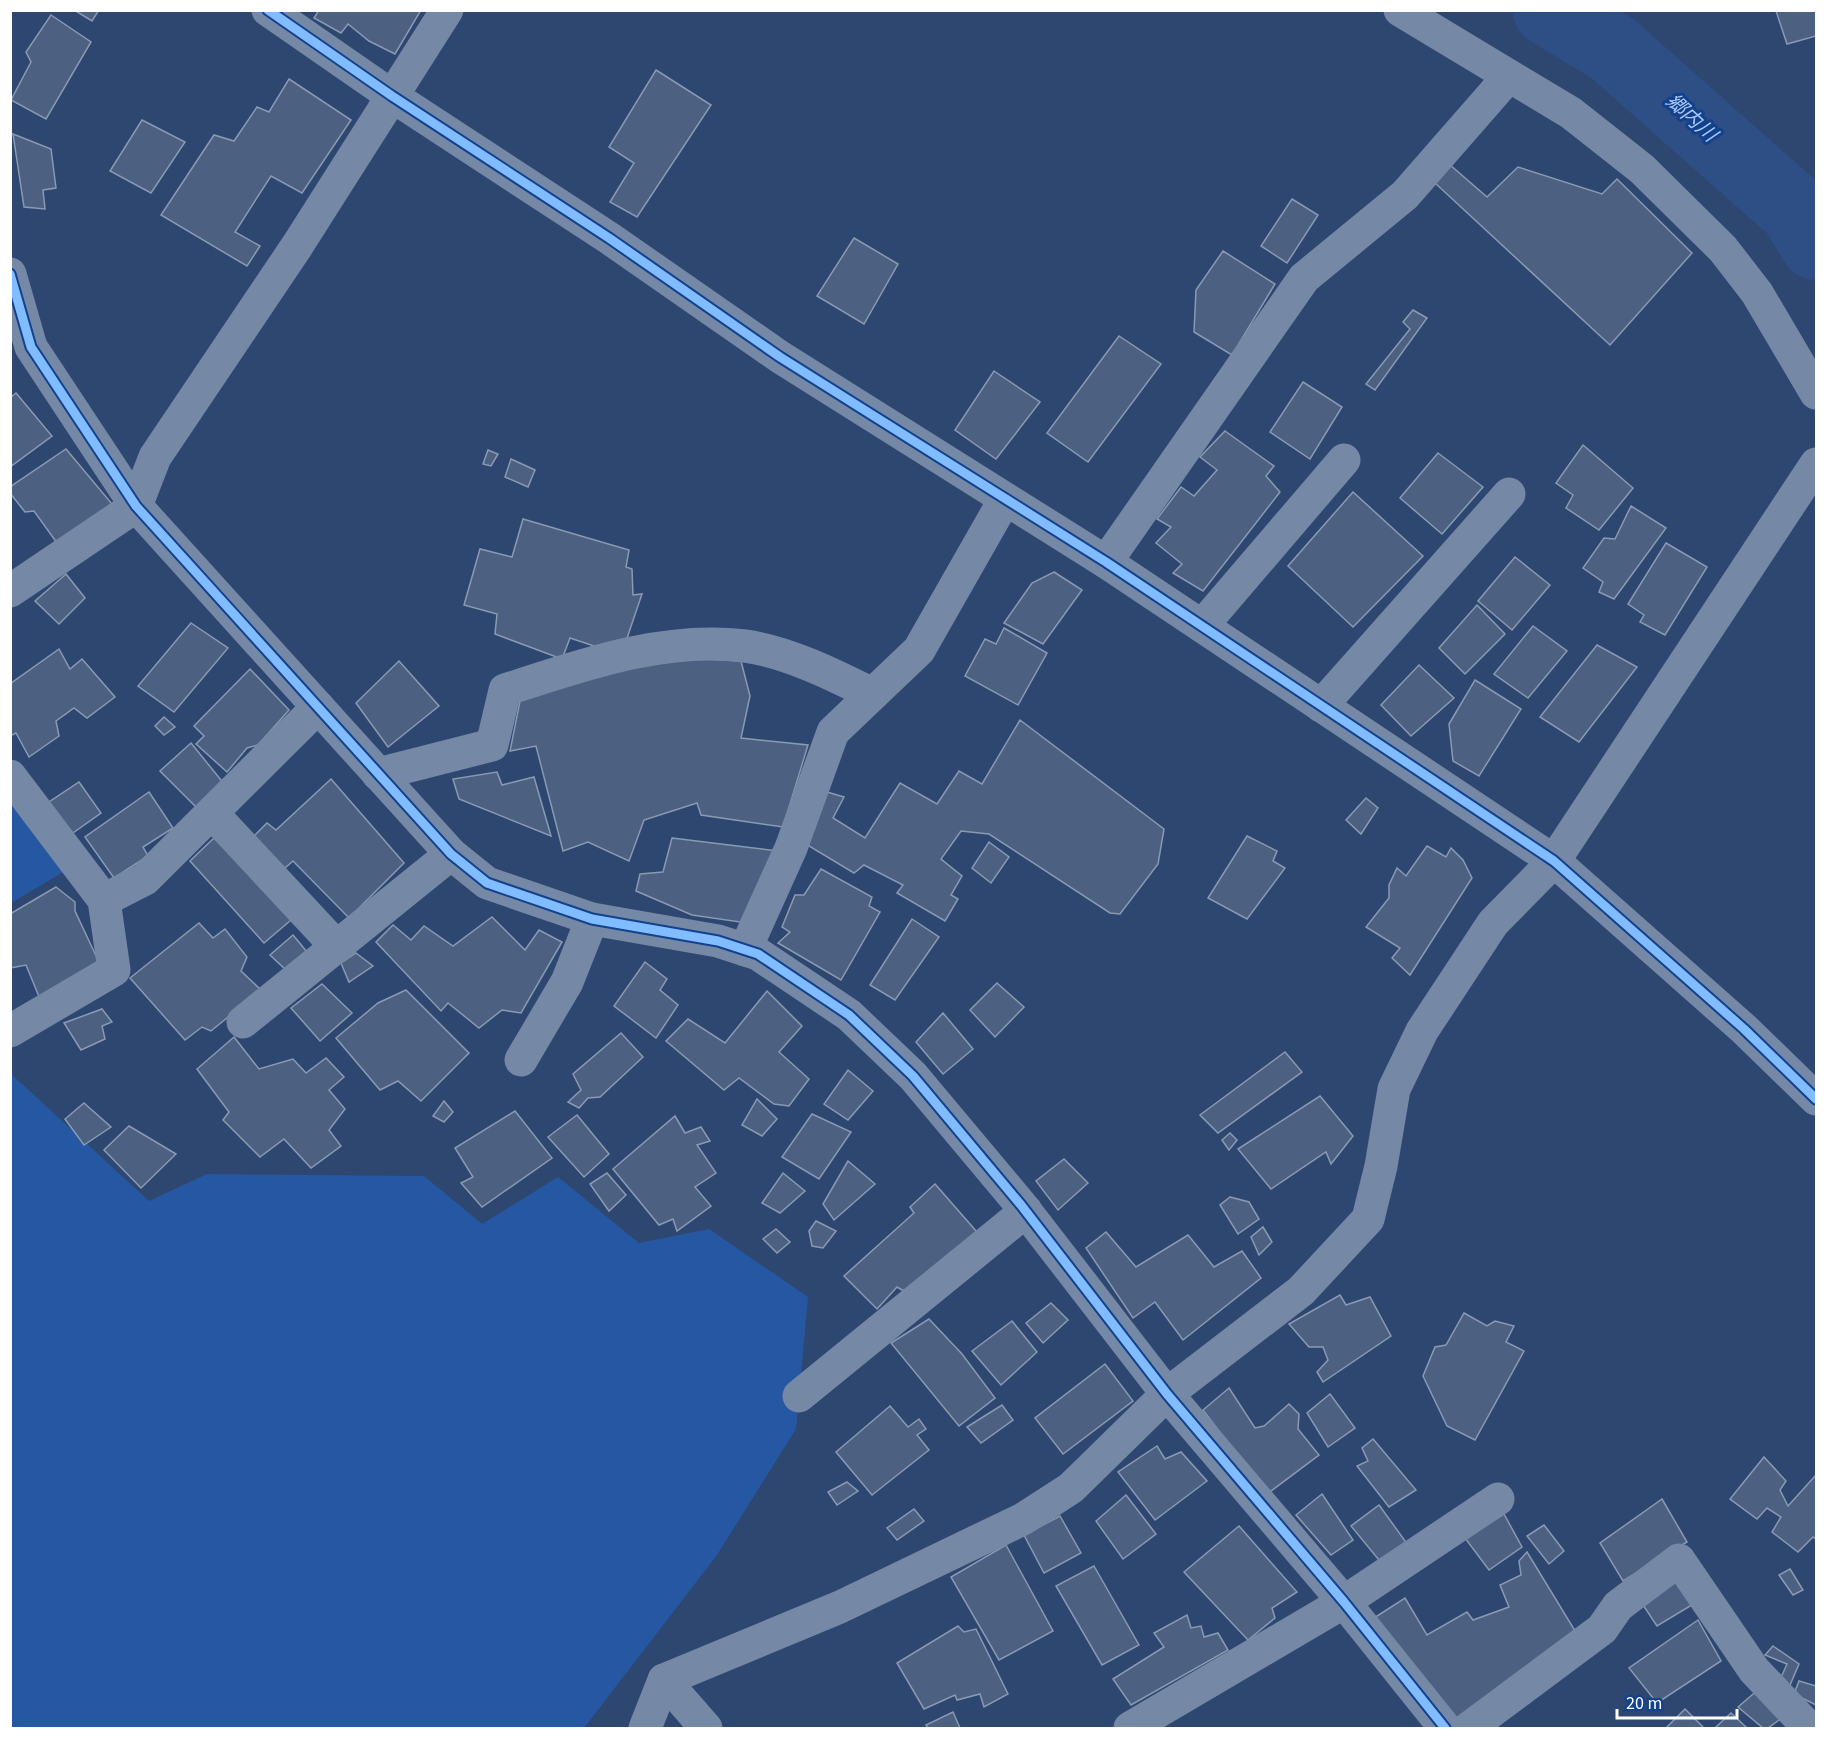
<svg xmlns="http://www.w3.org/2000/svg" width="1827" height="1739" font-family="'Source Sans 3','Noto Sans JP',sans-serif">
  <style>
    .green { fill: #2657a3 }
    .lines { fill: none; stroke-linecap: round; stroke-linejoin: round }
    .river { stroke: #2e4f86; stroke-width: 72 }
    .building { fill: #4c6081; stroke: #8a9ab3; stroke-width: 1.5 }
    .minor { stroke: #7588a5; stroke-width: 33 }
    .cycleway-casing { stroke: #13418c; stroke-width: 13 }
    .cycleway { stroke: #80bcff; stroke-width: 9 }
    .labels { text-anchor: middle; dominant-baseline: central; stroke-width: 6; stroke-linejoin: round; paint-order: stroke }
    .water-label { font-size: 20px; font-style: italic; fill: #a8c8f8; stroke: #13418c }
  </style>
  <rect width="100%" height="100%" fill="#2e4771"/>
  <g class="green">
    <polygon points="10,803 65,871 11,903 10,903"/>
    <polygon points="10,1073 149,1201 207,1174 424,1176 482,1224 558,1177 639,1243 709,1229 808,1297 796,1429 717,1555 584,1728 11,1728"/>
  </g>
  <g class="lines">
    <polyline class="river" points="1549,10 1613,49 1795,210 1816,244"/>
  </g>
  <g class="building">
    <polygon points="74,10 99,10 92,21"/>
    <polygon points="319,10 421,10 395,54 369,41 348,24 341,33 314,18"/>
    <polygon points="1816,10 1816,36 1787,44 1776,11"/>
    <polygon points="51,15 91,42 46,119 11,100 31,62 26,52"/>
    <polygon points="656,70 711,105 637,217 610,202 634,163 609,147"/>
    <polygon points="289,79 351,120 302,193 271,176 235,232 260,246 247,266 161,215 214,135 234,141 257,107 269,112"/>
    <polygon points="142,120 185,142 151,193 110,171"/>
    <polygon points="13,134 51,149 56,188 43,190 45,209 24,207"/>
    <polygon points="1449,164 1487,197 1518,167 1602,194 1617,179 1692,253 1610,345 1435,183"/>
    <polygon points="1292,199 1318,215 1287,263 1261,246"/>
    <polygon points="854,238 898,264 864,324 817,296"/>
    <polygon points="1223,251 1275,284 1232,355 1194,332 1196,290"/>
    <polygon points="1413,310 1427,318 1375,390 1366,384 1410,329 1403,322"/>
    <polygon points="1119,336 1161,364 1088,462 1047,433"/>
    <polygon points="994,371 1040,402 996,459 955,430"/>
    <polygon points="1303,382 1342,407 1310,459 1270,432"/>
    <polygon points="16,393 52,436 10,467 10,398"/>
    <polygon points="1225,431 1274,466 1266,476 1280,492 1203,591 1173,573 1182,564 1156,543 1171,527 1157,519 1181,487 1194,496 1217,470 1200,457"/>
    <polygon points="1583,445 1633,488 1599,530 1566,508 1573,495 1556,483"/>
    <polygon points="66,449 112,504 57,543 34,511 25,512 10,493 10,487"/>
    <polygon points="488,450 498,454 491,466 483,464"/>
    <polygon points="1438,453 1483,487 1442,534 1400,498"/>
    <polygon points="511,459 535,470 528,487 505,477"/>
    <polygon points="1353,492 1423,556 1353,627 1288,566"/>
    <polygon points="1631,506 1666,528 1614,599 1599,592 1603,582 1583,568 1604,538 1615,539"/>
    <polygon points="523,519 629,550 626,567 632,569 633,595 642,594 625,644 603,649 570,638 562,659 495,634 497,614 464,605 480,549 512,557"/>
    <polygon points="1666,543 1707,567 1665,635 1640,622 1644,615 1628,604"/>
    <polygon points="1515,557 1550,585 1512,630 1478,601"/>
    <polygon points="1054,572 1082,590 1043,644 1004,623 1032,583"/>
    <polygon points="66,574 85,598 59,624 35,601"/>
    <polygon points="1477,605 1505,634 1465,674 1439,648"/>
    <polygon points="191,623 228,648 174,712 138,686"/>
    <polygon points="1533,626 1567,651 1528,698 1494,674"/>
    <polygon points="1004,628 1047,653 1018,705 965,676 985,639 996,644"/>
    <polygon points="1597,645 1637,667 1579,742 1540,717"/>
    <polygon points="59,649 70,669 82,659 115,697 87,718 74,708 56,721 59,736 29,757 16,733 10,736 10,684"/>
    <polygon points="670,657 741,661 750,696 741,738 808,745 783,827 701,815 697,803 644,820 629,861 588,842 563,851 536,746 510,751 521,696"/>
    <polygon points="399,661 439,706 388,747 356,703"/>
    <polygon points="1419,665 1454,698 1411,736 1381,705"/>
    <polygon points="250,669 289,710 258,745 247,748 227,772 196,744 204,736 194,726"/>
    <polygon points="1475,680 1521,709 1479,776 1453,761 1449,724"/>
    <polygon points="164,717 175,727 164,735 155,726"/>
    <polygon points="1020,720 1164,829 1158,864 1120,914 1110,913 989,834 961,831 941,859 962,876 951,895 958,899 945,921 897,893 903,885 864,865 854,873 804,843 827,792 844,797 833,818 865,838 900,783 937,804 959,771 982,784"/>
    <polygon points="191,743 225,785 200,811 160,771"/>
    <polygon points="497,772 502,785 534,777 551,836 459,799 453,779"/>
    <polygon points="331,779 404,863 349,918 293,861 285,868 252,838 267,823 276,830"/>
    <polygon points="79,782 101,813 70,835 46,804"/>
    <polygon points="149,792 173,828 143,847 148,856 114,878 85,837"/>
    <polygon points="1366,798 1378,808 1361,834 1346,820"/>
    <polygon points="1247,836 1277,851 1273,861 1285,868 1247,919 1208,898"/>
    <polygon points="215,837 291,920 264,943 190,861"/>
    <polygon points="672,838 778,851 747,923 692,915 636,891 640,874 663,872"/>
    <polygon points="989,842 1009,857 991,883 972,868"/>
    <polygon points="1427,846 1446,857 1451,848 1463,860 1472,878 1410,975 1392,958 1400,948 1366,927 1389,898 1389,885 1397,868 1406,876"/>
    <polygon points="821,869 872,897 869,906 880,912 841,980 778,943 790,932 782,927 795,895 804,895"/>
    <polygon points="56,887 75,902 75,911 98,960 96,971 40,999 26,965 10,968 10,914"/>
    <polygon points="492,917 525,950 539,930 562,942 521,1013 502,1010 479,1028 448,1003 441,1011 376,942 393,925 411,940 424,926 453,946"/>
    <polygon points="912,919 939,937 895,1000 870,985"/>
    <polygon points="199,923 213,938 225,929 247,957 241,971 261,990 211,1031 202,1027 185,1040 130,978"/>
    <polygon points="293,935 307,952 287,971 270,955"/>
    <polygon points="356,953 373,966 349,982 341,963"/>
    <polygon points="645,962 667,979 660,990 678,1005 656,1038 614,1006"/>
    <polygon points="997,983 1024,1007 995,1037 970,1010"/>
    <polygon points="322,984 352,1013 320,1041 291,1008"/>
    <polygon points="406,990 469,1053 421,1101 398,1081 380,1090 336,1038 378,1003"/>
    <polygon points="767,991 802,1026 779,1052 809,1079 789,1106 774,1104 739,1078 724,1090 666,1041 688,1019 725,1043"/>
    <polygon points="102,1009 112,1022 102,1026 105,1039 81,1050 64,1023"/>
    <polygon points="943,1013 973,1049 943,1074 916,1042"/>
    <polygon points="621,1033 643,1057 600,1097 588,1098 579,1108 568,1102 581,1090 573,1074"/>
    <polygon points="234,1037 259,1069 293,1059 306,1073 326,1058 344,1077 329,1090 345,1109 329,1130 341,1146 311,1168 284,1139 260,1157 223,1120 229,1112 197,1069"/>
    <polygon points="1285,1052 1302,1072 1218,1133 1200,1115"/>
    <polygon points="848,1070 873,1091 848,1120 824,1104"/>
    <polygon points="1320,1096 1353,1136 1331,1164 1326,1152 1271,1189 1238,1149"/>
    <polygon points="757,1099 777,1119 762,1136 742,1125"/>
    <polygon points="444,1101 453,1112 444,1122 433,1116"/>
    <polygon points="84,1103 111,1127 84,1145 65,1119"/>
    <polygon points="515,1111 552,1158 482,1207 461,1183 473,1177 455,1148"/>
    <polygon points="812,1114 851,1132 819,1179 782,1157"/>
    <polygon points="577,1115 609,1154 584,1177 548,1137"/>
    <polygon points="675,1116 685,1133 701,1127 710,1141 697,1145 716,1173 695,1187 711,1206 677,1231 673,1219 659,1225 613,1169"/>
    <polygon points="129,1126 176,1154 141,1188 104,1150"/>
    <polygon points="1230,1133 1237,1140 1229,1150 1222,1140"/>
    <polygon points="1064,1159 1088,1183 1058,1210 1036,1181"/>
    <polygon points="848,1161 875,1184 834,1220 823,1204"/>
    <polygon points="607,1173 626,1195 609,1211 590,1184"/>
    <polygon points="783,1173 805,1191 780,1213 762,1203"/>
    <polygon points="935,1184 977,1232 911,1295 897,1287 877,1309 844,1276 914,1213 910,1207"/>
    <polygon points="1230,1197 1249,1202 1259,1219 1238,1234 1220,1205"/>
    <polygon points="816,1221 836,1231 823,1248 812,1246 809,1231"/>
    <polygon points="1263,1227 1272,1242 1259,1255 1251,1237"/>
    <polygon points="776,1229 790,1242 777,1253 763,1239"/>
    <polygon points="1106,1232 1136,1267 1188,1235 1214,1267 1242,1251 1261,1278 1183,1340 1155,1302 1133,1318 1086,1248"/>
    <polygon points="1340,1295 1346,1305 1370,1297 1391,1336 1323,1382 1317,1372 1328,1360 1323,1347 1309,1347 1289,1324"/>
    <polygon points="1051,1303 1068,1320 1043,1343 1026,1323"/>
    <polygon points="1464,1313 1487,1326 1495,1321 1514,1326 1506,1342 1524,1351 1475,1440 1447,1426 1423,1376 1435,1347 1446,1345"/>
    <polygon points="929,1319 962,1354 995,1398 959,1426 891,1343"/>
    <polygon points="1012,1321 1037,1352 1001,1385 972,1351"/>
    <polygon points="1105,1364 1133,1401 1063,1454 1035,1418"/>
    <polygon points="1229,1388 1255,1428 1264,1426 1289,1404 1299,1414 1298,1429 1319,1455 1267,1494 1203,1410"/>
    <polygon points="1330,1394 1355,1428 1328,1447 1307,1413"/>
    <polygon points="1002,1405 1013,1420 981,1443 967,1427"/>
    <polygon points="890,1406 908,1427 919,1419 926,1429 917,1435 929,1450 872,1495 836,1452"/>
    <polygon points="1373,1439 1416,1490 1389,1507 1357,1466 1368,1461 1362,1448"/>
    <polygon points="1157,1446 1165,1459 1181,1452 1207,1481 1155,1520 1118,1472"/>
    <polygon points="1764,1457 1786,1481 1780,1490 1788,1506 1816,1475 1816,1539 1813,1537 1798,1552 1772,1532 1781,1517 1767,1508 1757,1519 1730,1499"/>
    <polygon points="847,1482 858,1491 837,1505 828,1492"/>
    <polygon points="1322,1494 1353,1540 1331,1555 1296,1515"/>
    <polygon points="1126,1495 1156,1534 1123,1559 1096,1521"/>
    <polygon points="1662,1499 1687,1542 1623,1581 1600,1543"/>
    <polygon points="1379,1505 1408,1545 1383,1565 1351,1526"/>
    <polygon points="914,1509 924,1521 897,1540 887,1528"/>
    <polygon points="1504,1514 1522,1547 1489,1570 1465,1538"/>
    <polygon points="1060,1516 1081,1553 1044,1573 1024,1535"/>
    <polygon points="1544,1525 1564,1551 1549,1564 1527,1536"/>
    <polygon points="1239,1526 1297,1592 1272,1608 1275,1618 1248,1640 1184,1572"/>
    <polygon points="1006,1545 1053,1631 999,1660 951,1577"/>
    <polygon points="1527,1552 1577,1634 1461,1723 1374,1618 1405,1598 1427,1635 1467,1612 1473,1620 1509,1607 1500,1585 1521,1575 1519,1561"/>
    <polygon points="1094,1566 1139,1645 1102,1665 1056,1586"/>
    <polygon points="1790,1569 1803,1590 1793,1595 1779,1575"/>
    <polygon points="1675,1579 1695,1603 1657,1626 1641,1602"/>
    <polygon points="1187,1615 1191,1628 1201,1626 1204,1637 1218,1633 1228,1650 1131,1705 1113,1679 1164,1647 1154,1633"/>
    <polygon points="1698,1620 1721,1661 1657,1703 1629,1668"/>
    <polygon points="958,1626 964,1632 976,1629 1008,1694 984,1707 980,1694 957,1700 955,1695 924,1709 897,1663"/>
    <polygon points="1773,1646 1799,1664 1790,1685 1779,1682 1787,1664 1765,1655"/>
    <polygon points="1799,1681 1816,1686 1816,1705 1794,1694"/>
    <polygon points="1759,1689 1786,1715 1768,1728 1763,1728 1738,1707"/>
    <polygon points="1685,1709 1704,1728 1666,1728"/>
    <polygon points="953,1712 960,1728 928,1728 926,1725"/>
    <polygon points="1731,1713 1747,1728 1715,1728"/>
  </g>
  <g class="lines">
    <g class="minor">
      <polyline points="268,10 392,96 609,238 780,357 1106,562 1554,861 1744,1029 1816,1099"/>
      <polyline points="1400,10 1571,113 1642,169 1723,249 1757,293 1816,393"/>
      <polyline points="10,274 31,347 136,506 451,854 487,883 592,919 718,941 758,954 849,1015 913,1076 1021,1205 1167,1394 1344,1602 1445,1728"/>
      <polyline points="1106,562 1304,278 1405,195 1509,76"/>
      <polyline points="10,591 136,506 155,457 297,246 447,10"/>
      <polyline points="1202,626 1344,460"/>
      <polyline points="1321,706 1509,494"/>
      <path d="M378 774 492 745 505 690C582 665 663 636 745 646 788 652 834 675 872 694"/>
      <polyline points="10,776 104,900 114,970 10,1031"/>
      <polyline points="212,813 337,947"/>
      <polyline points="104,900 145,879 318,707"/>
      <polyline points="745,950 791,848 833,732 919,650 1005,499"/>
      <polyline points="243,1022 451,854"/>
      <polyline points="521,1060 567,982 592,919"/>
      <polyline points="799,1396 1026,1211"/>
      <polyline points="664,1680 706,1728"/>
      <polyline points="645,1728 664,1680 840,1607 1023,1519 1071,1488 1167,1394 1301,1291 1368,1219 1381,1166 1394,1089 1422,1031 1493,923 1554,861 1816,464"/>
      <polyline points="1130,1728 1344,1602 1498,1499"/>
      <polyline points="1469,1728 1602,1629 1618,1606 1679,1560 1754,1670 1809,1728"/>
    </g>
    <g class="cycleway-casing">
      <g id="cycleway">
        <polyline points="268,10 392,96 609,238 780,357 1106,562 1554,861 1744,1029 1816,1099"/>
        <polyline points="10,274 31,347 136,506 451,854 487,883 592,919 718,941 758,954 849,1015 913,1076 1021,1205 1167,1394 1344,1602 1445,1728"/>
      </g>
    </g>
    <use href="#cycleway" class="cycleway"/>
  </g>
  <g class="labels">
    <g class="water-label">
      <text transform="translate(1691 118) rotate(42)">郷内川</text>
    </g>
  </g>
  <rect width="1827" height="1739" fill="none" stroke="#ffffff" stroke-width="24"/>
  <path d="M1617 1709v9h120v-9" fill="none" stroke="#ffffff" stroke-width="3"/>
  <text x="1626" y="1709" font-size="18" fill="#ffffff" stroke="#13418c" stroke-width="4.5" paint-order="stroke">20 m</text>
</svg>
